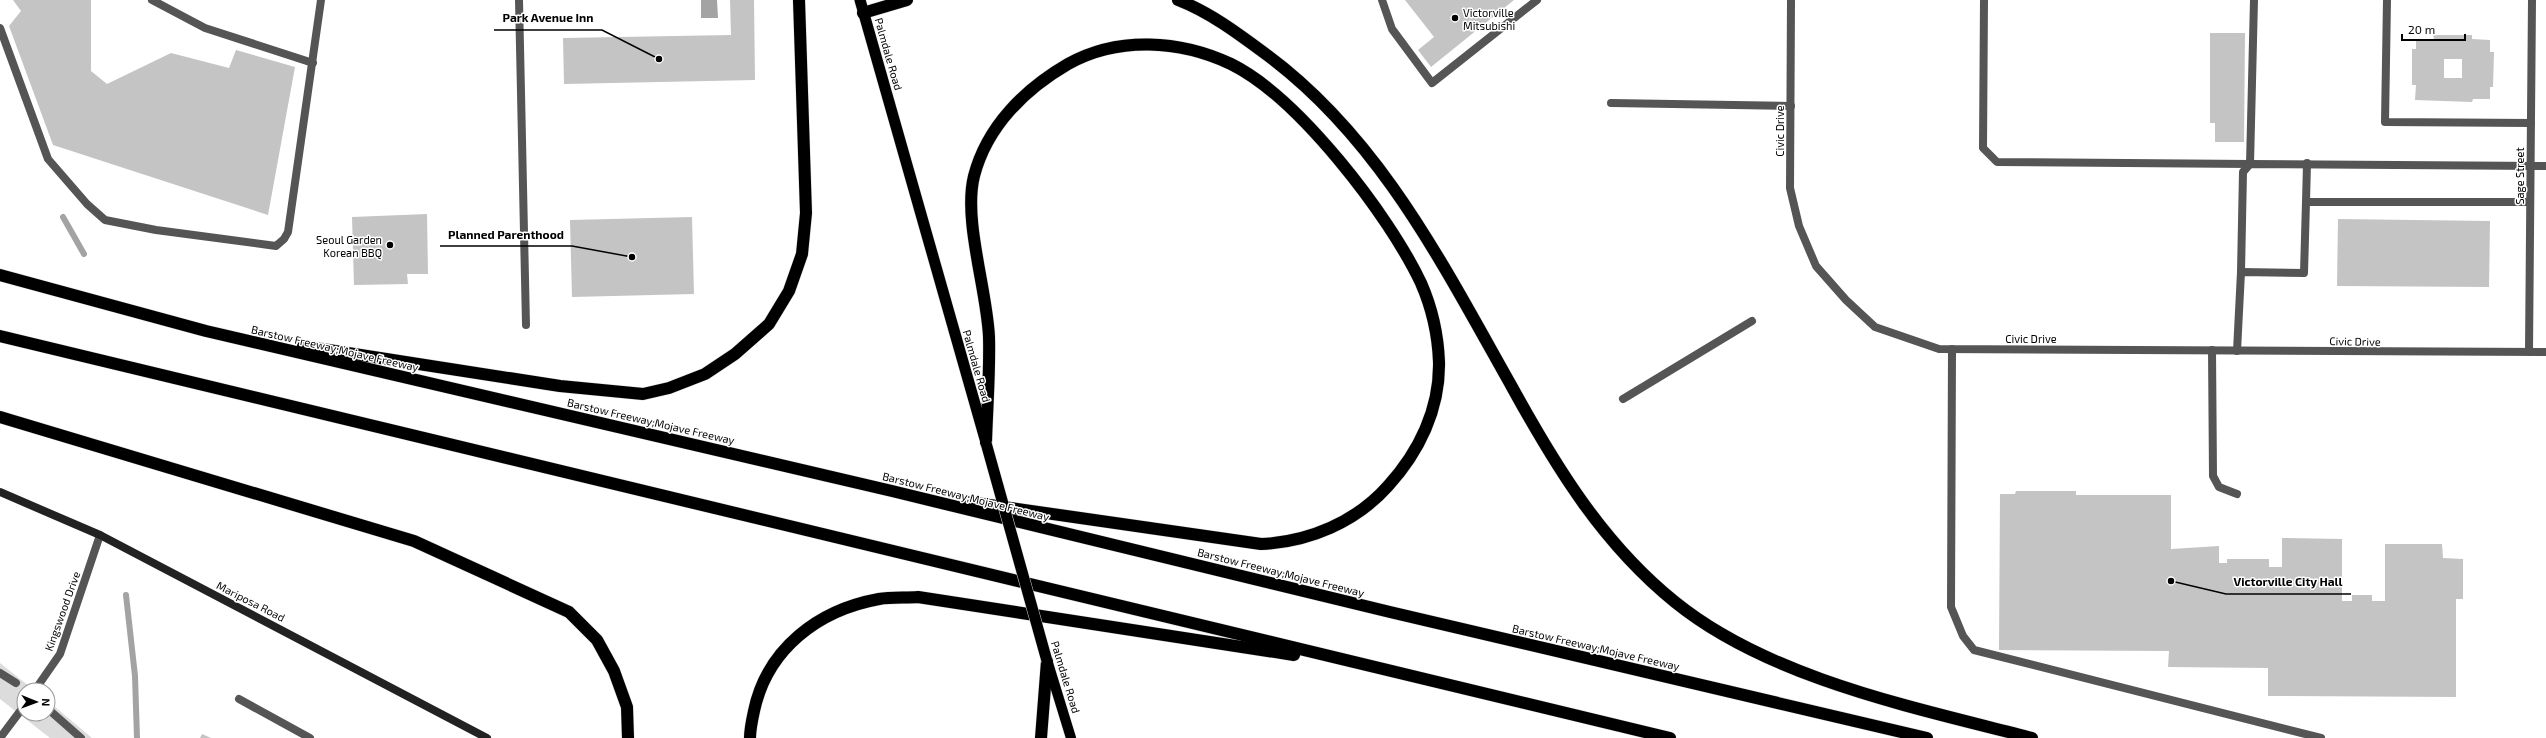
<svg xmlns="http://www.w3.org/2000/svg" width="2546" height="738" font-family="'Exo 2',sans-serif">
  <style>
    .green { fill: #dcdcdc }
    .water { fill: #a3a3a3 }
    .lines { fill: none; stroke-linecap: round; stroke-linejoin: round }
    .stream { stroke: #a3a3a3; stroke-width: 6 }
    .building { fill: #c4c4c4; fill-rule: evenodd }
    .primary-casing { stroke: #dbdbdb; stroke-width: 11 }
    .trunk-casing { stroke: #dbdbdb; stroke-width: 12 }
    .motorway-casing { stroke: #dbdbdb; stroke-width: 13 }
    .service { stroke: #555; stroke-width: 8 }
    .minor { stroke: #555; stroke-width: 8 }
    .tertiary { stroke: #555; stroke-width: 8 }
    .secondary { stroke: #222; stroke-width: 8 }
    .primary { stroke: #000; stroke-width: 10 }
    .trunk { stroke: #000; stroke-width: 11 }
    .motorway { stroke: #000; stroke-width: 12 }
    .trunk-bridge-casing { stroke: #dbdbdb; stroke-width: 12; stroke-linecap: butt }
    .trunk-bridge { stroke: #000; stroke-width: 11 }
    .poi-dot { fill: #000; stroke: #fff; stroke-width: 1.5 }
    .labels { text-anchor: middle; dominant-baseline: central; stroke-width: 3; stroke-linejoin: round; paint-order: stroke }
    .poi-label { font-size: 11px; fill: #000; stroke: #fff; text-anchor: start }
    .street-label { font-size: 11px; fill: #000; stroke: #fff }
    .leader { fill: none; stroke: #000; stroke-width: 1.5 }
    .callout-dot { fill: #000; stroke: #fff; stroke-width: 1.5 }
    .callout-label { font-size: 12px; text-anchor: middle; font-weight: bold; fill: #000; stroke: #fff; stroke-width: 3; stroke-linejoin: round; paint-order: stroke }
  </style>
  <rect width="100%" height="100%" fill="#fff"/>
  <polygon class="green" points="0,663 34,690 24,690 24,714 48,714 48,701 92,738 50,738 0,699"/>
  <polygon class="water" points="701,0 717,0 718,18 701,18"/>
  <g class="lines">
    <g class="stream">
      <polyline points="63,217 84,254"/>
      <polyline points="126,595 135,676 137,738"/>
    </g>
  </g>
  <g class="building">
    <polygon points="13,0 91,0 91,71 107,84 171,53 229,68 236,50 295,67 268,215 53,145 9,26 21,11"/>
    <polygon points="730,0 754,0 755,80 564,84 563,38 731,35"/>
    <polygon points="1405,0 1514,0 1431,67 1418,50 1434,37"/>
    <polygon points="2210,33 2245,33 2244,142 2215,142 2215,123 2210,123"/>
    <path d="M2433 35H2472V39L2490 40V52H2494L2493 87H2490V99H2473L2472 102 2415 100 2416 85H2412V49H2416V39H2434ZM2444 59H2462V78H2444Z"/>
    <polygon points="427,214 428,274 407,274 408,284 354,285 352,217"/>
    <polygon points="692,217 694,294 572,297 570,220"/>
    <polygon points="2338,219 2490,221 2489,287 2337,286"/>
    <polygon points="2016,491 2076,491 2076,495 2171,495 2171,549 2219,546 2219,563 2227,563 2227,559 2269,559 2269,567 2282,567 2282,538 2342,539 2342,601 2352,601 2352,595 2372,595 2372,601 2385,601 2385,544 2442,544 2443,558 2463,559 2463,599 2456,599 2456,697 2268,696 2268,668 2168,667 2169,651 1999,650 2000,494 2015,494"/>
    <polygon points="202,734 211,738 200,738"/>
  </g>
  <g class="lines">
    <g class="primary-casing">
      <polyline id="primary" points="1048,663 1071,738"/>
    </g>
    <g class="trunk-casing">
      <polyline id="trunk" points="860,0 985,439"/>
    </g>
    <g class="motorway-casing">
      <g id="motorway">
        <path d="M1178 0C1209 12 1236 32 1263 52 1379 136 1443 265 1512 387 1556 467 1603 544 1675 602 1770 679 1917 708 2032 738"/>
        <polyline points="863,13 907,0"/>
        <polyline points="0,275 206,331 892,491 1390,612 1927,738"/>
        <polyline points="0,336 1670,738"/>
        <polyline points="303,346 560,386 643,394 669,388 705,374 735,354 769,324 789,291 802,254 806,213 799,0"/>
        <polyline points="0,417 414,541 569,612 597,640 614,671 627,707 628,738"/>
        <path d="M969 502 1261 544C1309 542 1356 522 1388 486 1419 452 1440 409 1439 362 1438 335 1432 308 1421 283 1389 215 1298 97 1231 64 1180 40 1118 36 1068 64 1025 89 987 126 974 176 963 220 987 290 989 337 990 372 987 408 986 443"/>
        <path d="M750 738C750 729 752 720 754 711 767 649 818 610 879 599 891 597 906 598 918 597L1294 655"/>
        <polyline points="1041,738 1047,661"/>
      </g>
    </g>
    <g class="service">
      <polyline points="152,0 205,28 313,63"/>
      <polyline points="519,0 526,325"/>
      <polyline points="1382,0 1392,29 1432,83 1537,0"/>
      <polyline points="1984,0 1983,148 1997,162 2250,164 2254,0"/>
      <polyline points="2387,0 2385,122 2531,123"/>
      <polyline points="0,28 48,159 87,204 105,220 156,230 276,246 284,239 288,232 321,0"/>
      <polyline points="1611,103 1791,106"/>
      <polyline points="2306,202 2307,163"/>
      <polyline points="2241,272 2243,172 2250,164 2546,166"/>
      <polyline points="1952,349 1951,607 1963,636 1974,650 2321,738"/>
      <polyline points="2212,350 2213,476 2219,487 2237,494"/>
      <polyline points="2237,351 2241,272 2304,273 2306,202 2530,202"/>
      <polyline points="1623,399 1752,321"/>
      <polyline points="0,673 16,683"/>
      <polyline points="239,699 310,738"/>
      <polyline points="48,709 81,738"/>
    </g>
    <g class="minor">
      <polyline points="2529,352 2532,0"/>
      <polyline points="35,690 60,654 100,535"/>
      <polyline points="0,738 24,706"/>
    </g>
    <polyline class="tertiary" points="1791,0 1790,188 1799,226 1816,266 1846,300 1875,327 1939,349 2546,352"/>
    <polyline class="secondary" points="0,492 100,535 487,738"/>
    <use href="#primary" class="primary"/>
    <use href="#trunk" class="trunk"/>
    <use href="#motorway" class="motorway"/>
    <g class="trunk-bridge-casing">
      <polyline id="trunk-bridge" points="986,443 1047,661"/>
    </g>
    <use href="#trunk-bridge" class="trunk-bridge"/>
  </g>
  <g class="poi-dot">
    <circle cx="1455" cy="18" r="4"/>
    <circle cx="390" cy="245" r="4"/>
  </g>
  <g class="labels">
    <g class="poi-label">
      <text x="1463" y="12">Victorville<tspan x="1463" dy="13">Mitsubishi</tspan></text>
      <text x="382" y="239" text-anchor="end">Seoul Garden<tspan x="382" dy="13">Korean BBQ</tspan></text>
    </g>
    <g class="street-label">
      <text transform="translate(889 54) rotate(74)">Palmdale Road</text>
      <text transform="translate(1779 131) rotate(-90)">Civic Drive</text>
      <text transform="translate(2519 176) rotate(-90)">Sage Street</text>
      <text x="2031" y="338">Civic Drive</text>
      <text transform="translate(2355 341) rotate(1)">Civic Drive</text>
      <text transform="translate(335 348) rotate(13)">Barstow Freeway;Mojave Freeway</text>
      <text transform="translate(977 366) rotate(74)">Palmdale Road</text>
      <text transform="translate(651 421) rotate(13)">Barstow Freeway;Mojave Freeway</text>
      <text transform="translate(966 496) rotate(14)">Barstow Freeway;Mojave Freeway</text>
      <text transform="translate(1281 572) rotate(14)">Barstow Freeway;Mojave Freeway</text>
      <text transform="translate(251 601) rotate(27)">Mariposa Road</text>
      <text transform="translate(62 611) rotate(-70)">Kingswood Drive</text>
      <text transform="translate(1596 647) rotate(13)">Barstow Freeway;Mojave Freeway</text>
      <text transform="translate(1066 677) rotate(73)">Palmdale Road</text>
    </g>
  </g>
  <path class="leader" d="M659 59L602 30H494M632 257L572 246H440M2171 581L2226 594H2351"/>
  <g class="callout-dot">
    <circle cx="659" cy="59" r="4"/>
    <circle cx="632" cy="257" r="4"/>
    <circle cx="2171" cy="581" r="4"/>
  </g>
  <g class="callout-label">
    <text x="548" y="22">Park Avenue Inn</text>
    <text x="506" y="239">Planned Parenthood</text>
    <text x="2288" y="586">Victorville City Hall</text>
  </g>
  <g transform="translate(36 702) rotate(91)"><circle r="19" fill="#ffffff" stroke="#999999"/>
  <path d="M0-3L7 15L0 10L-7 15Z" fill="#000000"/>
  <text y="-6" font-size="11" font-weight="bold" text-anchor="middle" fill="#000000">N</text>
  </g>
  <path d="M2402 34v6h63v-6" fill="none" stroke="#000000" stroke-width="2"/>
  <text x="2408" y="34" font-size="12" fill="#000000" stroke="#ffffff" stroke-width="3" paint-order="stroke">20 m</text>
</svg>
